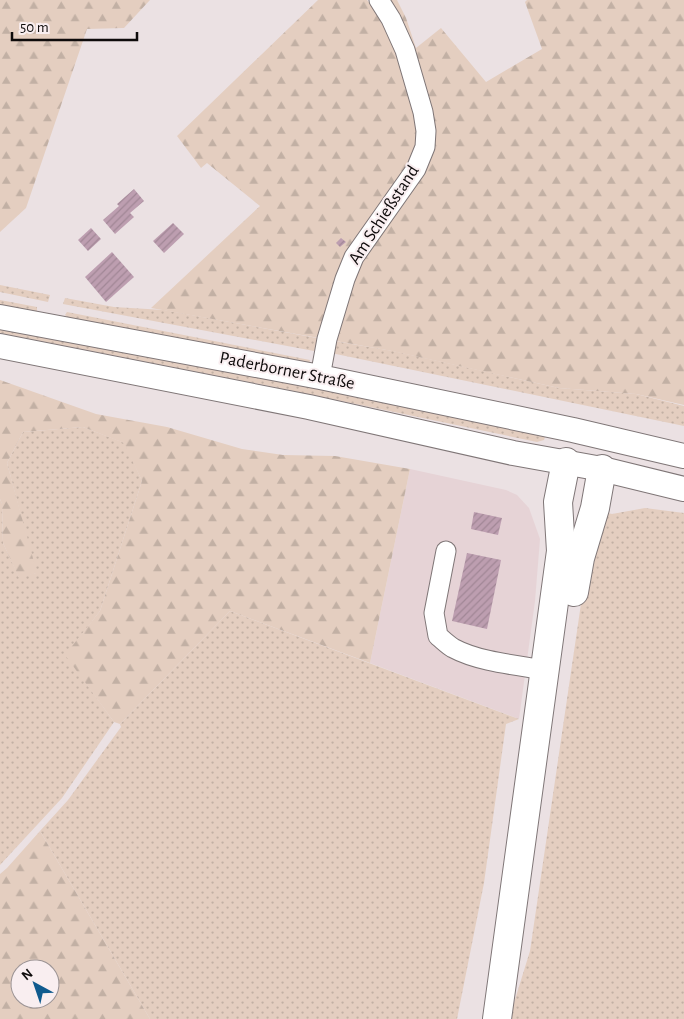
<svg xmlns="http://www.w3.org/2000/svg" width="684" height="1019" font-family="'Alegreya Sans',sans-serif">
  <style>
    .built { fill: #e6d3d6 }
    .grass { fill: url(#grass-dots) }
    .forest { fill: url(#forest-firs); fill-rule: evenodd }
    .building { fill: url(#building-hatch) }
    .lines { fill: none; stroke-linecap: round; stroke-linejoin: round }
    .minor-casing { stroke: #7f7677; stroke-width: 21 }
    .major-casing { stroke: #7f7677; stroke-width: 26 }
    .highway-casing { stroke: #7f7677; stroke-width: 30 }
    .minor { stroke: #fff; stroke-width: 19 }
    .major { stroke: #fff; stroke-width: 24 }
    .highway { stroke: #fff; stroke-width: 28 }
    .labels { text-anchor: middle; dominant-baseline: central; stroke-width: 4; stroke-linejoin: round; paint-order: stroke }
    .street-label { font-size: 18px; fill: #0e0b0b; stroke: #f9eef0 }
  </style>
  <defs>
    <pattern id="grass-dots" width="8" height="8" patternUnits="userSpaceOnUse" patternTransform="scale(1.25)"><rect width="8" height="8" fill="#e4cec0"/><path d="M2 2h.1M6 6h.1" fill="none" stroke="#c2b0a4" stroke-width="1.8" stroke-linecap="round"/></pattern>
    <pattern id="forest-firs" width="22" height="20" patternUnits="userSpaceOnUse" patternTransform="scale(1.25)"><rect width="22" height="20" fill="#e4cec0"/><path d="M5 1l3.5 6h-7zM16 11l3.5 6h-7z" fill="#c2b0a4"/></pattern>
    <pattern id="building-hatch" width="6" height="6" patternUnits="userSpaceOnUse" patternTransform="scale(1.25)"><rect width="6" height="6" fill="#bd9eb0"/><path d="M-1 1l2-2M0 6l6-6M5 7l2-2" fill="none" stroke="#a18796"/></pattern>
  </defs>
  <rect width="100%" height="100%" fill="#ebe1e3"/>
  <polygon class="built" points="410,469 506,490 517,495 529,508 540,539 535,601 519,719 370,663"/>
  <g class="grass">
    <polygon points="0,285 50,295 48,302 0,292"/>
    <polygon points="65,298 114,307 164,310 317,338 319,341 317,349 314,351 63,304"/>
    <polygon points="0,300 37,307 37,312 0,305"/>
    <polygon points="67,312 310,360 309,364 68,318 65,315"/>
    <polygon points="0,327 542,433 545,437 544,440 537,442 289,390 0,333"/>
    <polygon points="334,341 393,351 559,388 636,394 684,406 684,426 331,353"/>
    <polygon points="83,427 125,443 142,481 100,611 66,655 114,722 62,798 0,865 0,499 2,504 3,543 19,577 36,573 7,463 23,432"/>
    <polygon points="645,508 684,513 684,1019 509,1019 530,951 582,597 603,520 608,513 612,514"/>
    <polygon points="230,611 519,719 506,724 484,883 457,1019 150,1019 40,831 68,800 121,727 120,724"/>
  </g>
  <g class="forest">
    <polygon points="0,0 150,0 124,28 87,29 26,208 0,232"/>
    <polygon points="318,0 367,0 371,5 378,0 397,0 406,18 416,48 441,28 486,82 542,49 525,2 527,0 684,0 684,405 636,394 559,388 392,351 151,308 260,206 207,163 201,168 177,136"/>
    <polygon points="0,380 96,414 167,427 242,449 283,455 335,456 410,469 370,663 230,611 120,724 114,722 65,655 100,611 142,481 124,443 83,427 23,432 7,463 37,573 19,578 3,543 2,504 0,499"/>
    <path d="M40 831 150 1019H0V874L7 868ZM20 969H50V999H20Z"/>
  </g>
  <g class="building">
    <polygon points="134,189 144,201 130,213 134,217 115,234 103,220 119,206 117,204"/>
    <polygon points="173,223 184,234 164,253 153,241"/>
    <polygon points="91,228 101,239 88,251 78,240"/>
    <polygon points="341,238 346,242 340,247 336,243"/>
    <polygon points="112,252 134,277 106,302 85,277"/>
    <polygon points="474,512 502,518 498,535 471,529"/>
    <polygon points="467,553 501,560 487,629 452,621"/>
  </g>
  <g class="lines">
    <g class="minor-casing">
      <g id="minor">
        <polyline points="320,377 327,339 345,279 354,257 416,169 425,147 426,131 423,112 405,50 391,19 379,0"/>
        <path d="M446 551 434 613 438 636C443 640 448 645 453 648 479 662 516 665 545 670"/>
      </g>
    </g>
    <g class="major-casing">
      <g id="major">
        <polyline points="0,317 320,377 573,430 684,456"/>
        <polyline points="0,346 309,407 513,453 602,469 684,489"/>
      </g>
    </g>
    <g class="highway-casing">
      <g id="highway">
        <polyline points="574,592 580,558 595,508 602,469"/>
        <polyline points="497,1019 561,551 558,502 566,462"/>
      </g>
    </g>
    <use href="#minor" class="minor"/>
    <use href="#major" class="major"/>
    <use href="#highway" class="highway"/>
  </g>
  <g class="labels">
    <g class="street-label">
      <text transform="translate(384 215) rotate(-57)">Am Schießstand</text>
      <text transform="translate(287 371) rotate(11)">Paderborner Straße</text>
    </g>
  </g>
  <g transform="translate(35 984) rotate(320)"><circle r="24" fill="#f9eef0" stroke="#9b9394"/>
  <path d="M0-4L9 19L0 12L-9 19Z" fill="#105b8e"/>
  <text y="-8" font-size="14" font-weight="bold" text-anchor="middle" fill="#0e0b0b">N</text>
  </g>
  <path d="M12 32v8h125v-8" fill="none" stroke="#0e0b0b" stroke-width="2.5"/>
  <text x="20" y="32" font-size="15" fill="#0e0b0b" stroke="#f9eef0" stroke-width="4" paint-order="stroke">50 m</text>
</svg>
